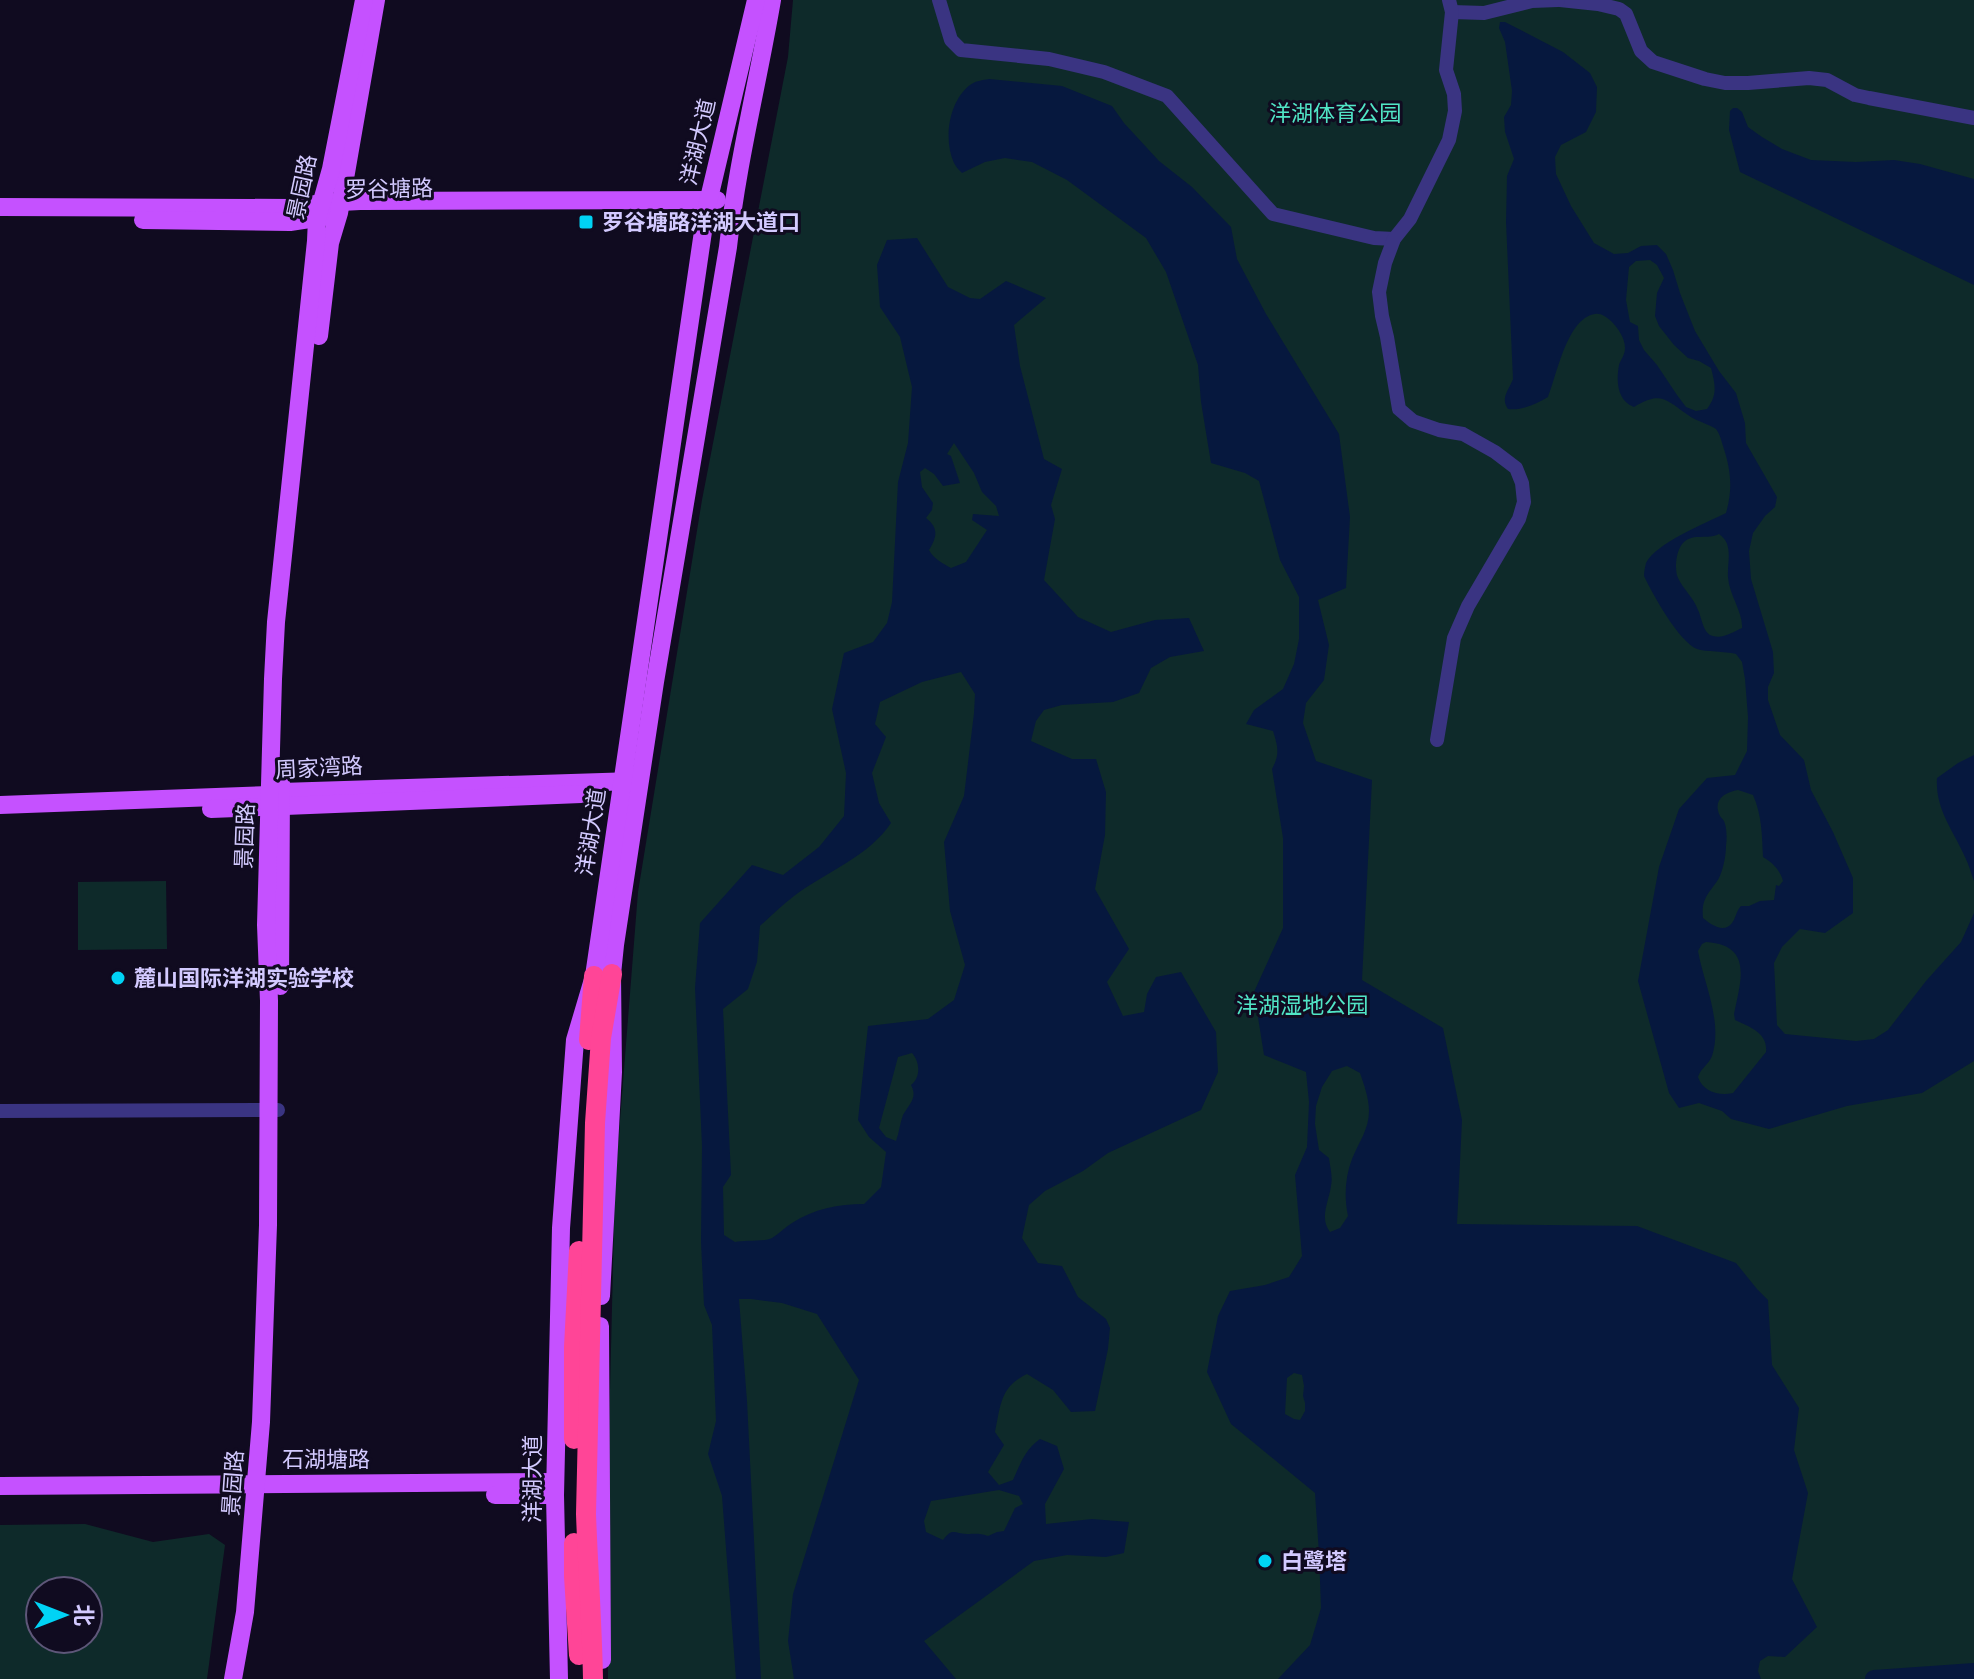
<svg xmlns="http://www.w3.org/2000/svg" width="1974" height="1679" font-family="'Fira Sans','Noto Sans SC',sans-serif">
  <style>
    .green { fill: #0e2a2a; fill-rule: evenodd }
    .water { fill: #06183e; fill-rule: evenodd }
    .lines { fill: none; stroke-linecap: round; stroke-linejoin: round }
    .river { stroke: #06183e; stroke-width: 18 }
    .minor { stroke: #3a3482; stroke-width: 14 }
    .major { stroke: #c551ff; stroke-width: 18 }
    .highway { stroke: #ff4597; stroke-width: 20 }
    .poi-dot { fill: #00d3f5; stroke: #100b20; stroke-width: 3 }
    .labels { text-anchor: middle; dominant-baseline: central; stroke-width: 6; stroke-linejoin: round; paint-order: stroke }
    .park-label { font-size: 22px; fill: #51e5c6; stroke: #100b20 }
    .street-label { font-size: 22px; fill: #d3caff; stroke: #100b20 }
    .poi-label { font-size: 22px; font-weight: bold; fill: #d3caff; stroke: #100b20; text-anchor: start }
  </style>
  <rect width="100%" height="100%" fill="#100b20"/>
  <g class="green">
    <polygon points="793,0 1974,0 1974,1679 608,1679 608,1472 615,1184 638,892 702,500 788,57"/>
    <polygon points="166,881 167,949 78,950 78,882"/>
    <path d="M85 1524 153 1542 209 1534 225 1545 207 1679H0V1525ZM40 1591H88V1639H40Z"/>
  </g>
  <g class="water">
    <path d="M1500 22H1505L1563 52 1590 73 1597 87 1596 112 1586 132 1561 145 1555 157 1556 174 1571 206 1594 243 1614 254 1628 253 1641 246 1657 245 1666 254 1673 270 1680 293 1695 331 1719 371 1736 393 1745 423 1746 443 1777 497 1775 507 1765 516 1753 533 1749 551 1751 579 1773 652 1774 673 1768 687V700L1780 735 1804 760 1811 790 1833 832 1853 878V913L1825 933 1800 929 1782 947 1774 963 1777 1025 1785 1034 1856 1041 1874 1039 1888 1030 1926 981 1961 942 1974 913V1061L1922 1093 1847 1106 1769 1129 1731 1119 1722 1111 1699 1103 1679 1108 1669 1093 1638 981 1659 867 1679 809 1707 778 1735 775 1747 751 1748 717 1745 679 1742 662 1736 654C1725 651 1706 652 1697 649 1679 642 1652 593 1644 576 1644 572 1645 567 1646 563 1656 543 1706 523 1726 513 1733 489 1731 470 1723 446 1721 440 1720 434 1716 429 1711 425 1696 421 1688 415 1665 399 1661 391 1634 407 1617 401 1616 381 1619 365 1621 359 1625 355 1625 348 1625 338 1618 328 1611 321 1606 317 1601 313 1595 314 1567 318 1557 375 1548 397 1536 404 1522 411 1508 409 1500 398 1509 390 1513 379L1506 222 1507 176 1514 159 1505 132 1504 117 1511 105 1512 91 1505 42 1499 28ZM1650 260 1657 265 1664 278 1657 293 1655 316 1659 326 1674 345 1688 358 1699 361 1711 368C1715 384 1718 395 1707 409L1696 411 1686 407 1677 395 1657 365 1644 350 1639 340 1638 326 1630 322 1626 300 1629 267 1636 261ZM1719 534C1734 544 1727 562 1728 577 1729 595 1743 612 1742 628 1733 632 1723 639 1713 636 1703 634 1702 618 1698 610 1694 598 1683 589 1678 578 1674 569 1676 549 1684 542 1694 533 1707 540 1719 534ZM1738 790 1753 795C1762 815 1762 836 1763 857 1773 863 1780 870 1783 881L1779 886 1776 885 1774 900 1760 901 1749 906H1741C1736 911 1736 918 1732 923 1724 934 1710 924 1703 918 1701 897 1710 893 1719 878 1723 870 1726 856 1726 846 1727 839 1727 828 1724 821 1723 819 1721 818 1720 816 1712 800 1725 792 1738 790ZM1706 942C1753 945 1741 980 1734 1014L1735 1020C1750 1027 1768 1033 1766 1052L1733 1093C1719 1096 1703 1092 1698 1077 1701 1068 1709 1064 1712 1056 1723 1022 1704 984 1698 951L1702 944Z"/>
    <path d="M989 79 1062 86 1112 106 1124 123 1159 161 1192 187 1231 227 1237 259 1266 314 1339 434 1350 517 1346 588 1318 600 1329 645 1324 680 1306 703 1303 723 1316 761 1372 780 1362 980 1443 1028 1462 1120 1457 1224 1637 1226 1736 1263 1757 1289 1768 1300 1772 1365 1799 1408 1794 1450 1808 1493 1792 1579 1817 1627 1785 1657 1768 1656 1760 1661 1758 1671 1761 1679H1278L1310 1645 1321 1608 1319 1554 1315 1493 1231 1424 1207 1372 1218 1316 1230 1291 1265 1285 1289 1277 1302 1256 1295 1175 1307 1147 1309 1102 1306 1072 1264 1055 1254 992 1283 928V838L1272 769C1280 754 1278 747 1273 731L1246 724 1254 710 1283 689 1294 664 1299 639V597L1280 560 1259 481 1245 473 1211 463 1201 402 1198 365 1166 272 1146 238 1067 180 1032 162 1005 158 985 162 962 173C959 170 956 167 954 163 943 139 949 101 970 85 975 81 983 80 989 79ZM1347 1066 1360 1073C1364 1085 1369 1098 1369 1111 1369 1129 1359 1142 1352 1159 1345 1177 1344 1197 1348 1216L1340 1228 1330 1232C1319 1218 1329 1201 1331 1186 1333 1177 1330 1167 1329 1158L1319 1150 1315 1124 1316 1106 1322 1087 1332 1071ZM1294 1373 1302 1375 1304 1386 1303 1396 1305 1403V1411L1300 1420 1294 1419 1285 1414 1287 1378Z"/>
    <polygon points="1733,108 1737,108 1742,112 1748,127 1762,137 1782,149 1811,160 1856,162 1894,160 1920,164 1974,179 1974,285 1740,172 1729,130 1730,111"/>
    <path d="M917 238 948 287 970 298 980 299 1006 281 1046 298 1014 325 1020 366 1044 459 1062 469 1051 505 1055 519 1044 580 1078 617 1111 632 1155 620 1189 618 1204 651 1170 657 1151 668 1139 693 1113 702 1062 705 1044 710 1036 721 1031 741 1072 759H1096L1106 792 1105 835 1095 889 1129 949 1107 982 1123 1016 1144 1012 1147 994 1156 977 1181 972 1216 1032 1218 1072 1201 1110 1108 1153 1083 1171 1045 1191 1029 1205 1022 1238 1038 1263 1062 1266 1078 1297 1106 1319 1110 1328 1108 1349 1095 1411 1071 1412 1053 1390 1027 1374C1000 1387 1001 1404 995 1432L1004 1445 988 1472 999 1485 1013 1480C1020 1465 1025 1449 1040 1439L1057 1446 1064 1469 1045 1504 1046 1524 1092 1519 1129 1522 1124 1553 1106 1557 1067 1555 1034 1561 924 1641 956 1679H794L788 1641 793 1594 859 1380 817 1314 782 1303 751 1299H739L747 1401 761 1679H736L722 1496 708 1454 716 1421 712 1325 704 1305 701 1242 702 1146 695 988 700 923 752 865 783 875 819 847 844 816 846 773 832 709 844 653 873 642 887 623 892 602 898 482 908 443 912 387 900 337 880 307 877 265 887 240ZM954 443 974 473 982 492 996 506 999 516 973 514 972 520 987 530 966 562 951 568C942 563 934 559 929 550 937 537 939 528 926 518L932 510 933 503 922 487 920 472 925 468 934 474 943 486 960 483 951 456 947 454ZM961 672 975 694 974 713 964 796 944 842 950 911 965 965 954 1000 928 1019 868 1026 858 1120 869 1137 886 1152 881 1187 864 1204C839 1204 813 1209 792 1223 785 1227 779 1234 772 1238 765 1242 744 1240 735 1242L724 1235 723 1187 731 1175 723 1009 748 989 757 962 760 926C771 916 782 905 794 896 826 872 868 857 891 823L879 803 872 773 886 737 875 724 880 702 922 682ZM912 1053C920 1062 921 1077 911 1085 918 1098 909 1104 903 1115 900 1123 899 1133 896 1141L886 1137 879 1128 898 1057ZM999 1490 1019 1496 1023 1504 1015 1508 1004 1531 997 1532 988 1536C979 1533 976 1534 967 1534 954 1534 953 1527 943 1540L926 1532 924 1521 931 1501Z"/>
    <path d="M1974 755V881C1971 873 1969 865 1965 857 1953 830 1935 809 1937 778L1958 763Z"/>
  </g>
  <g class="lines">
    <polyline class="river" points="1874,1679 1974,1672"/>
    <g class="minor">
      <polyline points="939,0 951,40 961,50 1049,59 1104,72 1167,96 1273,214 1374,238 1394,239"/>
      <polyline points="1560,0 1598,4 1619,9 1626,14 1641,51 1653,62 1705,79 1725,83 1748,83 1809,78 1827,80 1855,95 1869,98 1974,118"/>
      <polyline points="1452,12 1484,13 1532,1 1558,0"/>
      <polyline points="1437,740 1454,638 1468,606 1519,519 1524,502 1522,483 1516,468 1495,452 1463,434 1439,430 1413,421 1399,409 1387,337 1382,316 1379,292 1385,263 1394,239 1410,219 1449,140 1455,111 1454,94 1446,70 1452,12 1449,0"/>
      <polyline points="0,1111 278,1110"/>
    </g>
    <g class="major">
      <polyline points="0,207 292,208 322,203 360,201 717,200"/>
      <polyline points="143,220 290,222 329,216"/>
      <polyline points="319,336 330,243 339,213 376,0"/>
      <polyline points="0,805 270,795 281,792 634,781"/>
      <polyline points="211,809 581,794"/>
      <polyline points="280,986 281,783"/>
      <path d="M601 1296 613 1072 612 974 615 945 655 682 728 247C737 164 758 82 772 0"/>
      <polyline points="600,1326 602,1660"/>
      <polyline points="0,1486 555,1482"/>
      <polyline points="495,1495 555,1495"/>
      <polyline points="233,1679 245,1612 261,1422 268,1225 269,1001 266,925 273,679 276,622 316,241 317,219 331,169 364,0"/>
      <polyline points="559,1679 555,1495 561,1228 575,1040 594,976 706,211 756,0"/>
    </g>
    <g class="highway">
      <polyline points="589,1040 594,976"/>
      <polyline points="574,1439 574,1347 579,1251"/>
      <polyline points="574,1543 574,1576 579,1655"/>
      <path d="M593 1679C592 1624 588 1569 586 1514L595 1123 601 1038 612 974"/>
    </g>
  </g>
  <g class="poi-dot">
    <rect x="578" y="214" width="16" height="16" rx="4"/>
    <circle cx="118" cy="978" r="8"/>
    <circle cx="1265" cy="1561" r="8"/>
  </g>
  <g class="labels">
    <g class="park-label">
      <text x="1335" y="113">洋湖体育公园</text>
      <text x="1302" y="1005">洋湖湿地公园</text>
    </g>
    <g class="street-label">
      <text transform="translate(698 142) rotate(-77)">洋湖大道</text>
      <text transform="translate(302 187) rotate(-78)">景园路</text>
      <text transform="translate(389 189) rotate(-1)">罗谷塘路</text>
      <text transform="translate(319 768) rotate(-3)">周家湾路</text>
      <text transform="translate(591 832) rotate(-81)">洋湖大道</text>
      <text transform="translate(245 836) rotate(-88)">景园路</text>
      <text x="326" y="1459">石湖塘路</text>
      <text transform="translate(532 1479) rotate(-90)">洋湖大道</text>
      <text transform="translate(233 1483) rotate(-86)">景园路</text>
    </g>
    <g class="poi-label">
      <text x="602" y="222">罗谷塘路洋湖大道口</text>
      <text x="134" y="978">麓山国际洋湖实验学校</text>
      <text x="1281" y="1561">白鹭塔</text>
    </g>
  </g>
  <g transform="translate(64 1615) rotate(90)"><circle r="38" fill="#100b20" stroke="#5e5779" stroke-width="2"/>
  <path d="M0-6L14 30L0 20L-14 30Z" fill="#00d3f5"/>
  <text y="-12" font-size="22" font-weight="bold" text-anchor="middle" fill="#d3caff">北</text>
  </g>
</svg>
